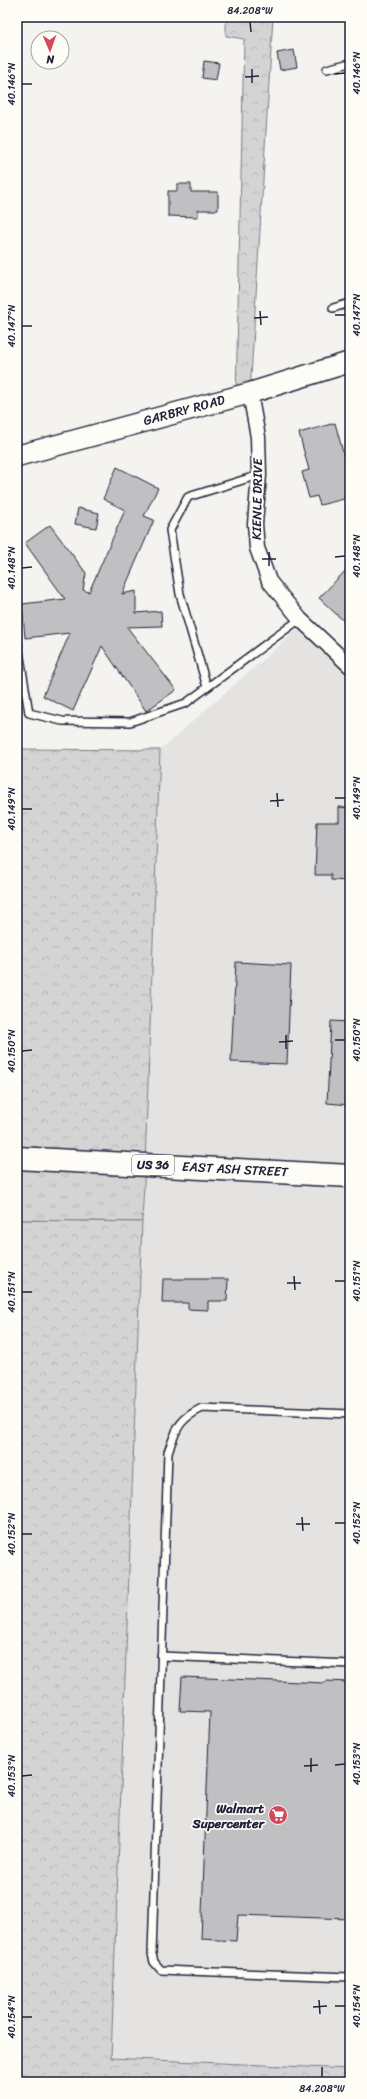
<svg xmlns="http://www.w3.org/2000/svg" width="367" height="2099" font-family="Sriracha,sans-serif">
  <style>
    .built { fill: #e4e3e2 }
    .grass { fill: url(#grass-tufts); stroke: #7c7b88 }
    .forest { fill: url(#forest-crowns); stroke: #7c7b88 }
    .building { fill: #c0bfc2; stroke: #22223b }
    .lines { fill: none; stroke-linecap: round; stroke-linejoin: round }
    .lane-casing { stroke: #22223b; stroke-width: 10 }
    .street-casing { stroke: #22223b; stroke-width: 17 }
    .secondary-casing { stroke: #22223b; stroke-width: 23 }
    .primary-casing { stroke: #22223b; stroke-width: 25 }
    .lane { stroke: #fdfcf7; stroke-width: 7 }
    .street { stroke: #fdfcf7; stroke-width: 14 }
    .secondary { stroke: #fdfcf7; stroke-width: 20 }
    .primary { stroke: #fdfcf7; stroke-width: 22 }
    .ticks { fill: none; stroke: #22223b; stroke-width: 1.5 }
    .labels { text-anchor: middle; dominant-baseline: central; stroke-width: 3.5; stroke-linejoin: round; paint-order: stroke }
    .shield { fill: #fdfcf7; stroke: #646373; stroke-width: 1 }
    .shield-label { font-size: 12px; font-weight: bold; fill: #22223b }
    .street-label { font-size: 13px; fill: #22223b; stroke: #fdfcf7 }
    .poi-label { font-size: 13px; font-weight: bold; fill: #22223b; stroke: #fdfcf7; text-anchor: end }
    .neatline { fill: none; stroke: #22223b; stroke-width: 1.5 }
    .ticks-label { font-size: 10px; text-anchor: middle; fill: #22223b }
  </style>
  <defs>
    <pattern id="grass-tufts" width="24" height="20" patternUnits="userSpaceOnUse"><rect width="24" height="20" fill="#d5d4d5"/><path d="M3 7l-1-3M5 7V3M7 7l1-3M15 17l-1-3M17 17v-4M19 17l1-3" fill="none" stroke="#b7b6b8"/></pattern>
    <pattern id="forest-crowns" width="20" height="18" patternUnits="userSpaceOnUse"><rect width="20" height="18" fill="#d5d4d5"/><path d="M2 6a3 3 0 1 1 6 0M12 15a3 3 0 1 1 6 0" fill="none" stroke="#b7b6b8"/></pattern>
  </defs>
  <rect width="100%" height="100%" fill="#f4f3ef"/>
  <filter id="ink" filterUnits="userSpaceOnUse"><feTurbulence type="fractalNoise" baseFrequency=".025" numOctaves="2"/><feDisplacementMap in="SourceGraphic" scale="8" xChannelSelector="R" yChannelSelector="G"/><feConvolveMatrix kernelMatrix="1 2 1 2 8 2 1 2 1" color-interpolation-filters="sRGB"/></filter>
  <g filter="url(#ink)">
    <polygon class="built" points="305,623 350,666 350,2069 111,2058 160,750"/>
    <polygon class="grass" points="17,1158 145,1164 142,1222 17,1220"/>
    <g class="forest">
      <polygon points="226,17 273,17 250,393 236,397 244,39 226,36"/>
      <polygon points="17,749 160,750 145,1164 17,1158"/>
      <polygon points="17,1220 142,1222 111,2058 350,2069 350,2082 17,2082"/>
    </g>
    <g class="building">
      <polygon points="294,50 297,67 280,70 277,53"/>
      <polygon points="204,61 219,63 216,80 202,78"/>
      <polygon points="177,184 191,184 191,192 218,192 218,210 198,210 198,217 168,216 168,191 177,191"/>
      <polygon points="335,423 344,456 350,454 350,491 346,492 348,498 320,505 317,496 309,498 302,472 309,470 299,433"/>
      <polygon points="117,467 158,488 144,516 154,520 122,594 136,591 136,613 161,611 162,626 127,627 176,690 146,711 102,646 73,711 43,696 70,633 25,638 22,604 65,599 25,543 50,525 86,573 83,590 89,592 125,510 103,499"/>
      <polygon points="78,508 99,513 96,528 75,524"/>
      <polygon points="350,566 350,627 319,598"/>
      <polygon points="339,807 350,808 350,881 331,880 331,875 315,875 317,822 339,822"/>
      <polygon points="236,962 291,965 287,1064 231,1062"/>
      <polygon points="331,1021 350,1022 350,1105 327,1103"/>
      <polygon points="163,1279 228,1279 227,1301 208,1301 208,1310 188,1309 188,1303 162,1303"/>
      <polygon points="182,1677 325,1683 325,1681 350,1682 350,1919 238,1915 236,1941 201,1939 210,1712 180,1711"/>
    </g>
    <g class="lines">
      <g class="lane-casing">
        <g id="lane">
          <polyline points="327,69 350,63"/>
          <polyline points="333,308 350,303"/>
          <polyline points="17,638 29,713 62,721 130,722 186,703 300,619"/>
          <polyline points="207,687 180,594 170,530 188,497 259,475"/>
          <path d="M350 1414 202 1408C178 1420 177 1428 168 1452L152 1954 154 1962 161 1970 350 1977"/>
          <polyline points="161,1656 350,1664"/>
        </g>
      </g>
      <g class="street-casing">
        <polyline id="street" points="250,393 258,437 259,475 255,524 257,548 269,581 300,619 350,666"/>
      </g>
      <g class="secondary-casing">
        <polyline id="secondary" points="17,456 250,393 350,362"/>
      </g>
      <g class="primary-casing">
        <polyline id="primary" points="17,1158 350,1176"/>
      </g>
      <use href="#lane" class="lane"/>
      <use href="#street" class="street"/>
      <use href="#secondary" class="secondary"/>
      <use href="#primary" class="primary"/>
    </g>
  </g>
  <path class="ticks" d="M250 22 251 32M252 69V83M335 74 345 73M245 77 259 76M22 84H32M260 311 261 325M335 315H345M254 318 268 317M22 326H32M269 552V566M335 557 345 556M262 559H276M22 568 32 567M277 793 278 807M335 798H345M270 801 284 800M22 809H32M286 1035V1049M335 1040H345M279 1042 293 1041M22 1051 32 1050M294 1276 295 1290M335 1281H345M287 1283H301M22 1292H32M302 1517 303 1531M335 1523H345M296 1524H310M22 1534H32M311 1758V1772M335 1765 345 1764M304 1766 318 1765M22 1776 32 1775M319 2000 320 2014M335 2006H345M313 2007 327 2006M22 2017H32M322 2067V2077"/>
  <defs>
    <g id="supermarket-disc" transform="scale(1)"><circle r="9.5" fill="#d1495b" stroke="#fdfcf7"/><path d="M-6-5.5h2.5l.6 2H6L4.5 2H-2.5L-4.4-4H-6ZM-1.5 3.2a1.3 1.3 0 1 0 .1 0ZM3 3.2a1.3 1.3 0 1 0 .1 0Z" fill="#fff"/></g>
  </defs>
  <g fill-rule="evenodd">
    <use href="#supermarket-disc" x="278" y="1815"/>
  </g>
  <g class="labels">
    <rect class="shield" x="132" y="1155" width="42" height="20" rx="3"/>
    <g class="shield-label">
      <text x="153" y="1165">US 36</text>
    </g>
    <g class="street-label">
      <text transform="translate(184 410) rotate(-15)">GARBRY ROAD</text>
      <text transform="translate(257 499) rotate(-89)">KIENLE DRIVE</text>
      <text transform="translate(235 1169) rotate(3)">EAST ASH STREET</text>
    </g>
    <g class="poi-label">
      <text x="264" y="1808">Walmart<tspan x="264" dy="15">Supercenter</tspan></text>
    </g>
  </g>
  <rect width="367" height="2099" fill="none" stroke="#fdfcf7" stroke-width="44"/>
  <g transform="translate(50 50) rotate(178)"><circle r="19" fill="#fdfcf7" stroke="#a5a5ac"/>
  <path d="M0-3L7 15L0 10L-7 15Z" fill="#d1495b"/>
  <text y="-6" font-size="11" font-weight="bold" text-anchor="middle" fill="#22223b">N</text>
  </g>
  <rect x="22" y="22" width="323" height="2055" class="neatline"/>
  <g class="ticks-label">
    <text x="250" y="14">84.208°W</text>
    <text transform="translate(356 73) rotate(-90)" y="4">40.146°N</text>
    <text transform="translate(11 84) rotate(-90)" y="4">40.146°N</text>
    <text transform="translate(356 315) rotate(-90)" y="4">40.147°N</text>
    <text transform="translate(11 326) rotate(-90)" y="4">40.147°N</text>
    <text transform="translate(356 556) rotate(-90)" y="4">40.148°N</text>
    <text transform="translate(11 568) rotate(-90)" y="4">40.148°N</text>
    <text transform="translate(356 798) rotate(-90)" y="4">40.149°N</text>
    <text transform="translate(11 809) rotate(-90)" y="4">40.149°N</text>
    <text transform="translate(356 1040) rotate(-90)" y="4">40.150°N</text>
    <text transform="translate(11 1051) rotate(-90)" y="4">40.150°N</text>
    <text transform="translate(356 1281) rotate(-90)" y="4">40.151°N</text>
    <text transform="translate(11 1292) rotate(-90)" y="4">40.151°N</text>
    <text transform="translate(356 1523) rotate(-90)" y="4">40.152°N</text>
    <text transform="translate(11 1534) rotate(-90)" y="4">40.152°N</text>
    <text transform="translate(356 1764) rotate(-90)" y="4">40.153°N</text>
    <text transform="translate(11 1776) rotate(-90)" y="4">40.153°N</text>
    <text transform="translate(356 2006) rotate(-90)" y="4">40.154°N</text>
    <text transform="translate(11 2017) rotate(-90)" y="4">40.154°N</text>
    <text x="322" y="2092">84.208°W</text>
  </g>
</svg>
